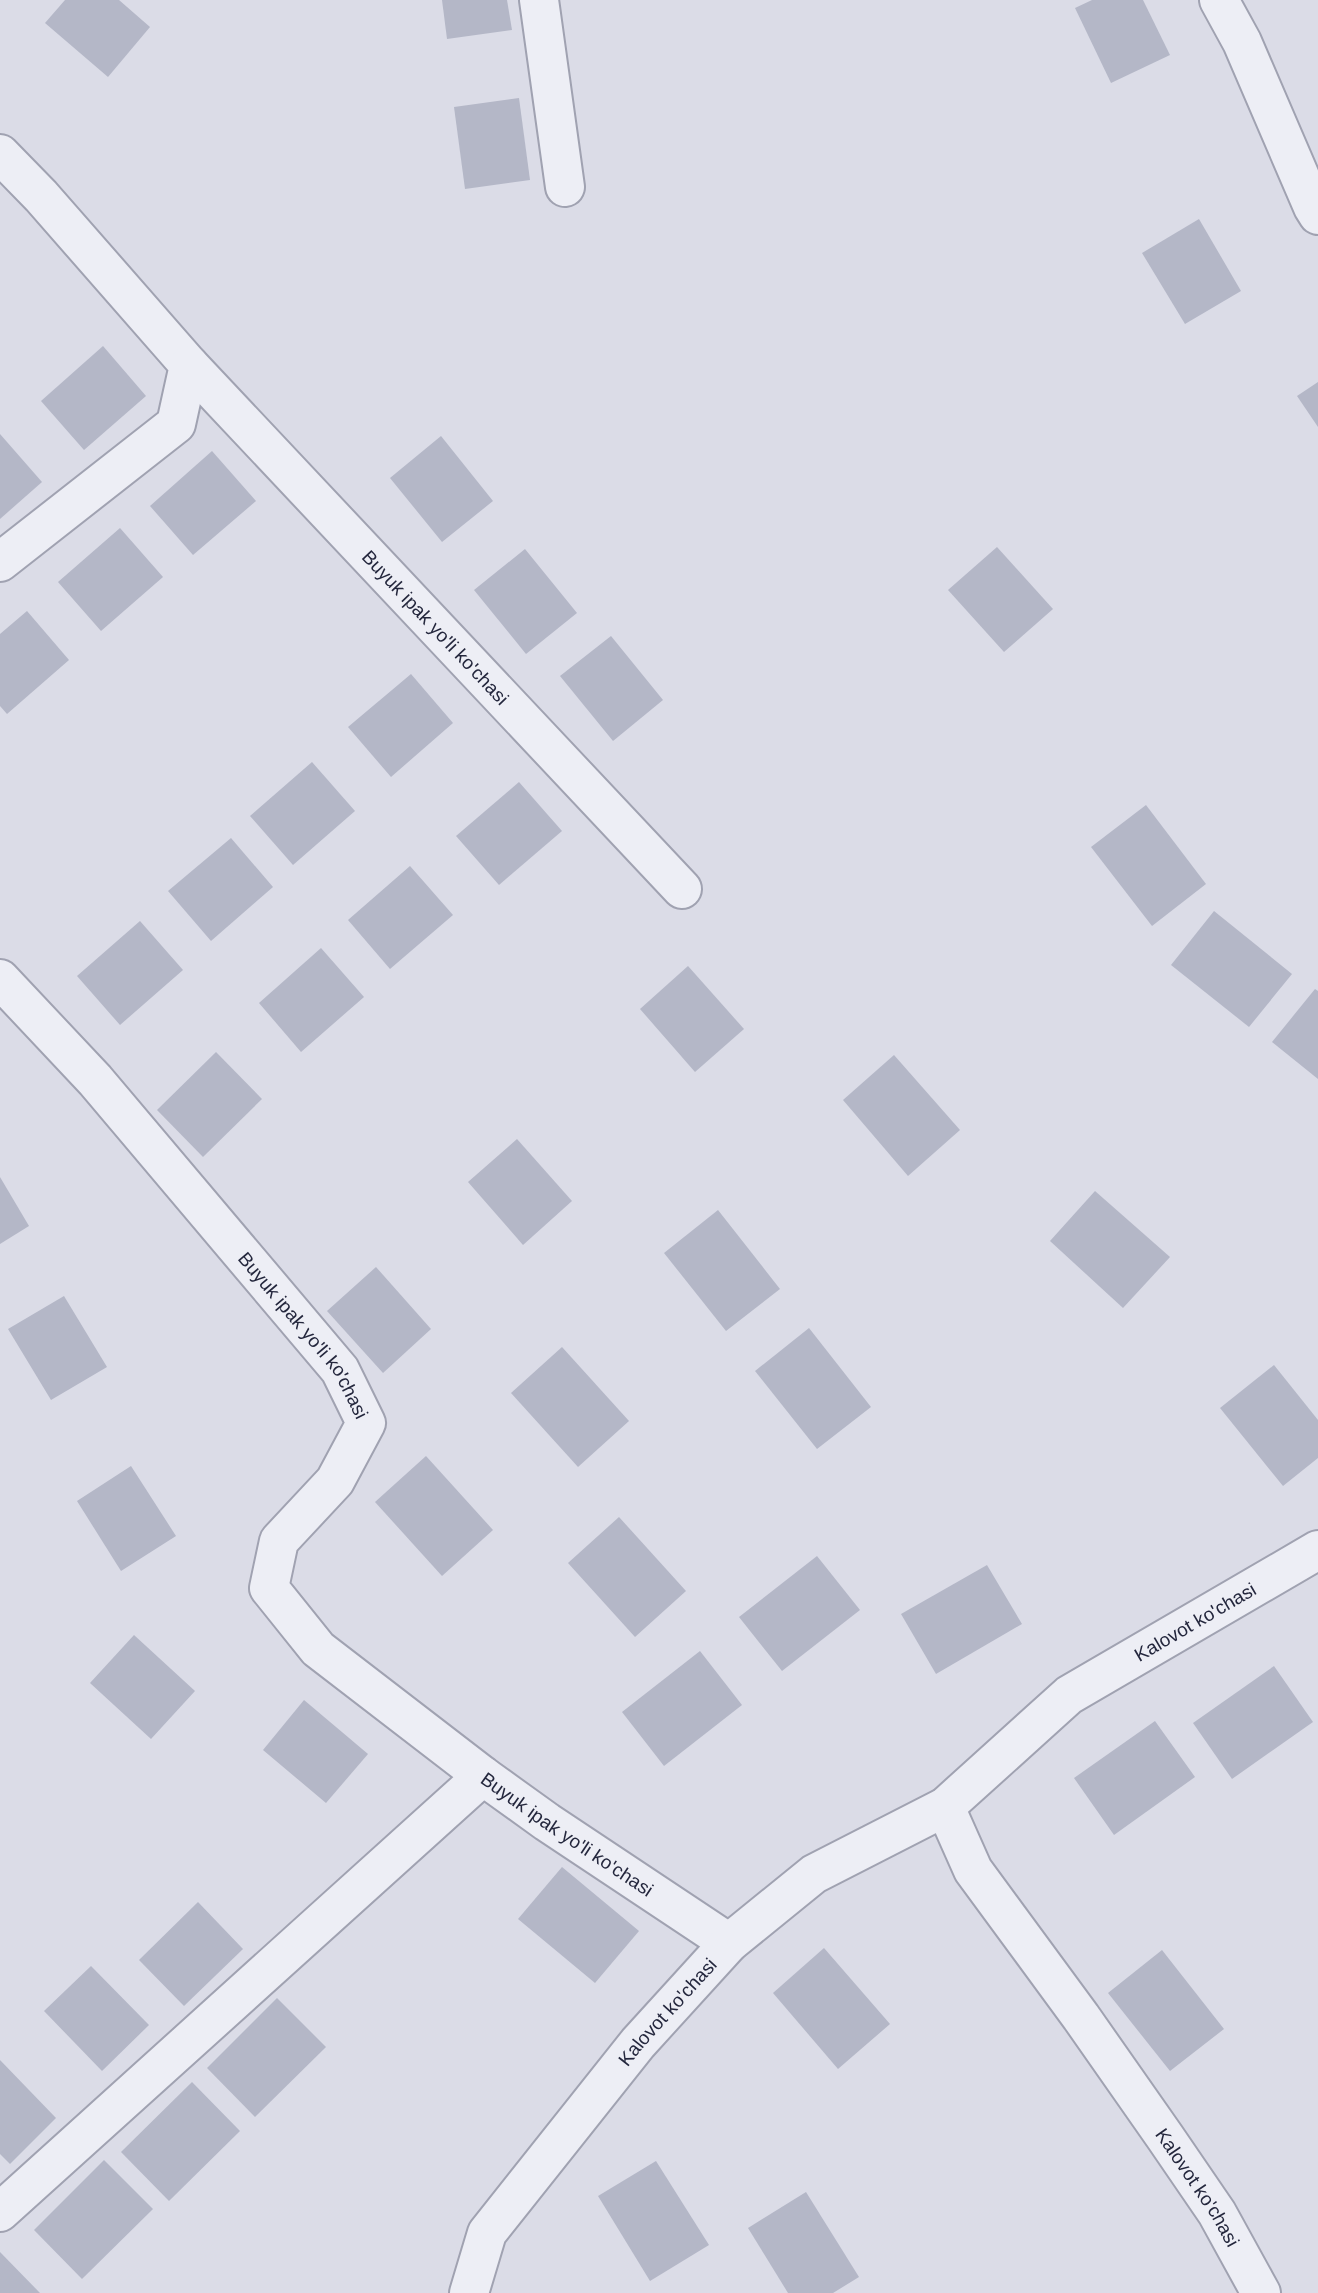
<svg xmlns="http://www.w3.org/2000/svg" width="1318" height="2293" font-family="Helvetica,sans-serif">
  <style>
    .building { fill: #b4b7c7 }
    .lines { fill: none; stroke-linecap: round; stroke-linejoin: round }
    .minor-casing { stroke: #a0a2b1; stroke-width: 42 }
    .minor { stroke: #edeef5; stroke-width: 38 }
    .labels { text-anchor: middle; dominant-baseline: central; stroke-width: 7; stroke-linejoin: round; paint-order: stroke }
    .street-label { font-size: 19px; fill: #24273d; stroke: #eaecf4 }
  </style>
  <rect width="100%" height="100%" fill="#dbdce7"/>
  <g class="building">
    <polygon points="65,0 119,0 150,27 108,77 45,23"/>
    <polygon points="442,0 507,0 512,30 447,39"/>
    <polygon points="1092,0 1143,0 1170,55 1111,83 1075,8"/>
    <polygon points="519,98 530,180 465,189 454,107"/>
    <polygon points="1199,219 1241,291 1185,324 1142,253"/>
    <polygon points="103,346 146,396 84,450 41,401"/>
    <polygon points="1318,382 1318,427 1297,396"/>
    <polygon points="0,434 42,482 0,519"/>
    <polygon points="441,436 493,501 442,542 390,478"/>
    <polygon points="212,451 256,501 193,555 150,506"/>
    <polygon points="120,528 163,577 101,631 58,582"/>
    <polygon points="997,547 1053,609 1004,652 948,590"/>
    <polygon points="525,549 577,613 526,654 474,590"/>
    <polygon points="27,611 69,660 7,714 0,706 0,634"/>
    <polygon points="611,636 663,700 613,741 560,676"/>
    <polygon points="411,674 453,723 391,777 348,727"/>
    <polygon points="312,762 355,811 293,865 250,816"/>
    <polygon points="519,782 562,831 499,885 456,836"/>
    <polygon points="1146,805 1206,884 1152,926 1091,847"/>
    <polygon points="231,838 273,887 211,941 168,891"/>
    <polygon points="410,866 453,915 390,969 348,920"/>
    <polygon points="1214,911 1292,974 1249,1027 1171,965"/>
    <polygon points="140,921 183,970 120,1025 77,976"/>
    <polygon points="321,948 364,997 301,1052 259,1003"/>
    <polygon points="688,966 744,1029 695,1072 640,1009"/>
    <polygon points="1315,989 1318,991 1318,1079 1272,1042"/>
    <polygon points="216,1052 262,1099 203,1157 157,1110"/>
    <polygon points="894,1055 960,1130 908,1176 843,1100"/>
    <polygon points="517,1139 572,1201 523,1245 468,1182"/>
    <polygon points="0,1177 29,1226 0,1244"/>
    <polygon points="1095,1191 1170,1257 1123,1308 1050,1241"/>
    <polygon points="718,1210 780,1289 726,1331 664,1253"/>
    <polygon points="376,1267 431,1329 383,1373 327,1311"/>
    <polygon points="64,1296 107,1367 51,1400 8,1329"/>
    <polygon points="809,1328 871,1407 817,1449 755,1371"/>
    <polygon points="562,1347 629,1421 578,1467 511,1393"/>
    <polygon points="1274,1365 1318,1420 1318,1458 1283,1486 1220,1408"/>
    <polygon points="426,1456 493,1530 442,1576 375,1502"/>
    <polygon points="131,1466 176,1536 121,1571 77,1501"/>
    <polygon points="619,1517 686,1591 635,1637 568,1563"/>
    <polygon points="817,1556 860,1610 782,1671 739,1617"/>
    <polygon points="987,1565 1022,1624 936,1674 901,1614"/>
    <polygon points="134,1635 195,1691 151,1739 90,1683"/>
    <polygon points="700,1651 742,1705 664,1766 622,1712"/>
    <polygon points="1274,1666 1313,1722 1232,1779 1193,1723"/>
    <polygon points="304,1700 368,1754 326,1803 263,1750"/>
    <polygon points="1155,1721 1195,1777 1114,1835 1074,1778"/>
    <polygon points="562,1867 639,1931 595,1983 518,1919"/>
    <polygon points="198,1902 243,1949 184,2006 139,1960"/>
    <polygon points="824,1948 890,2024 838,2069 773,1993"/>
    <polygon points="1162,1950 1224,2029 1170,2071 1108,1993"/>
    <polygon points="91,1966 149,2025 102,2071 44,2011"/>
    <polygon points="277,1998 326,2047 255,2117 207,2068"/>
    <polygon points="0,2060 56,2118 10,2164 0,2154"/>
    <polygon points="192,2082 240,2131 169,2201 121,2152"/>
    <polygon points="104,2160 153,2209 82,2279 34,2230"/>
    <polygon points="656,2161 709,2245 650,2281 598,2196"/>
    <polygon points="806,2192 859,2277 833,2293 788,2293 748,2228"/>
    <polygon points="0,2252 40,2293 0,2293"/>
  </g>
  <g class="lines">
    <g class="minor-casing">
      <g id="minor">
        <polyline points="539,0 565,187"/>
        <polyline points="1219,0 1242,42 1313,207 1318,215"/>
        <polyline points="0,154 41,196 189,365 176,424 0,562"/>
        <path id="s1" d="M189 365 682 889"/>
        <path id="s2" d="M0 979 95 1080 340 1370 366 1423 335 1481 279 1541 269 1588 318 1649 483 1776 547 1822 729 1943"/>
        <path id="s3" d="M945 1807 973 1870 1081 2017 1165 2137 1217 2213 1261 2293"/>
        <polyline points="0,2212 483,1776"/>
        <path id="s4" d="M469 2293 487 2233 638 2043 729 1943 814 1874 945 1807 1069 1695 1318 1550"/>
      </g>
    </g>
    <use href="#minor" class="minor"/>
  </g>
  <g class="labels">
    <g class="street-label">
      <text stroke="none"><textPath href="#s1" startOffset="360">Buyuk ipak yo'li ko'chasi</textPath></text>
      <text stroke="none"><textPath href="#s2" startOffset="469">Buyuk ipak yo'li ko'chasi</textPath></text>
      <text stroke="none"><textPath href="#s4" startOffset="1010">Kalovot ko'chasi</textPath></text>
      <text stroke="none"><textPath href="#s2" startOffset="1162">Buyuk ipak yo'li ko'chasi</textPath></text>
      <text stroke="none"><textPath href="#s4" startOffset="348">Kalovot ko'chasi</textPath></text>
      <text stroke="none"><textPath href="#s3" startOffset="458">Kalovot ko'chasi</textPath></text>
    </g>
  </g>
</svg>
